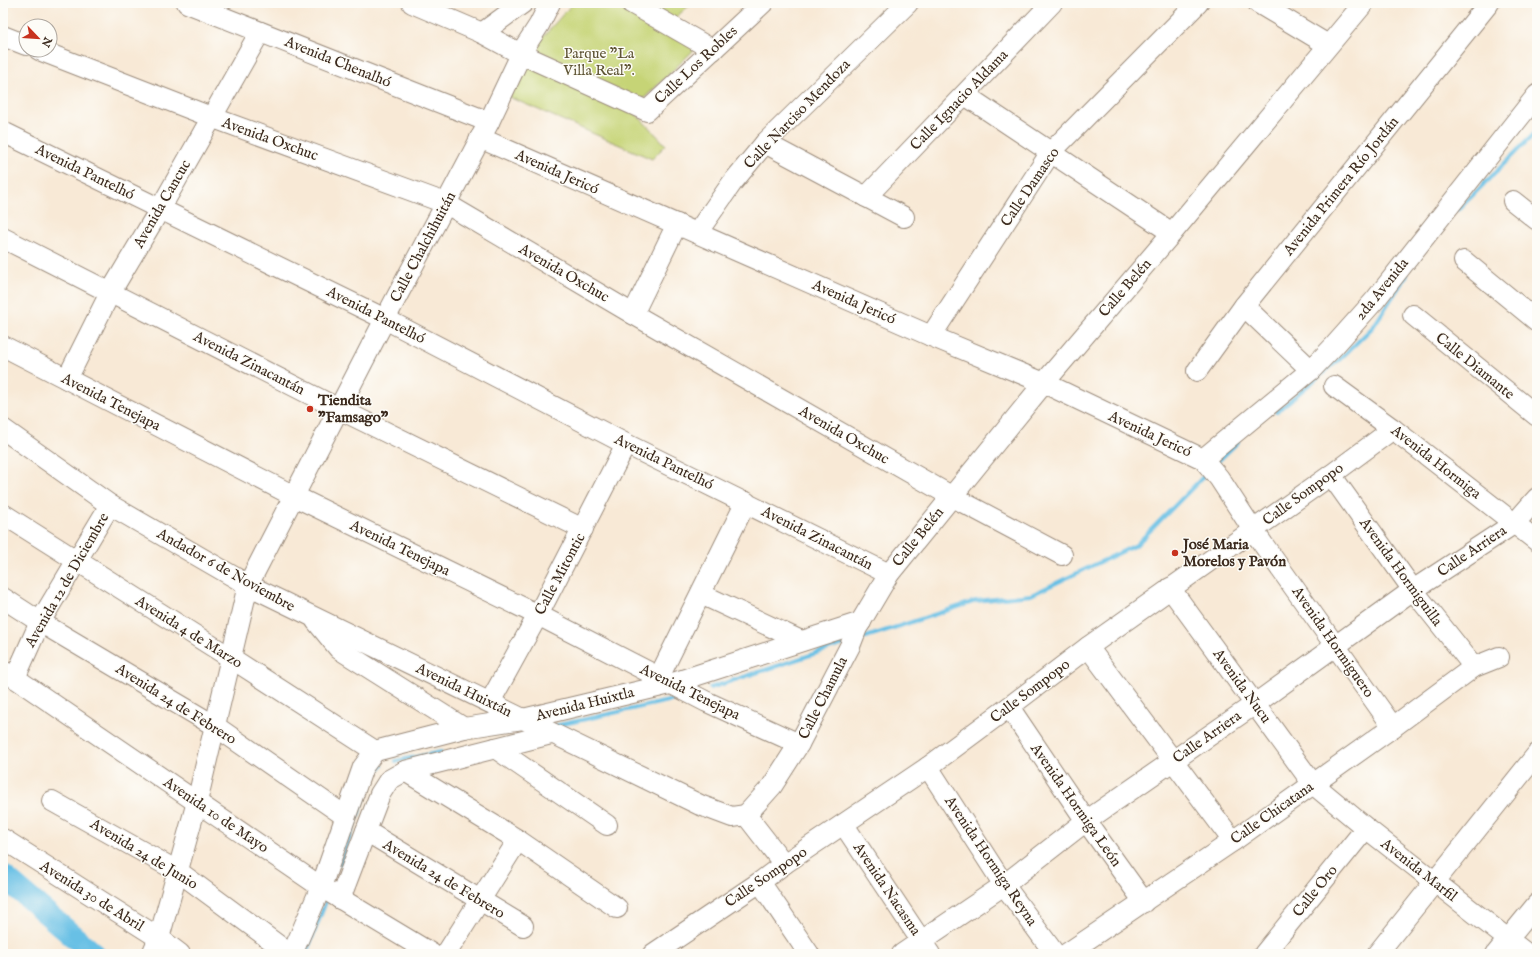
<svg xmlns="http://www.w3.org/2000/svg" width="1540" height="957" font-family="'IM FELL English',serif">
  <style>
    .green { fill: #c6d476; stroke: #807f4a }
    .lines { fill: none; stroke-linecap: round; stroke-linejoin: round }
    .stream { stroke: #67c0e5; stroke-width: 4 }
    .river { stroke: #67c0e5; stroke-width: 23 }
    .minor-casing { stroke: #9a8a7a; stroke-width: 22 }
    .minor { stroke: #fff; stroke-width: 20 }
    .poi-dot { fill: #c8321e; stroke: #fdfcf7; stroke-width: 1.5 }
    .labels { text-anchor: middle; dominant-baseline: central; stroke-width: 3; stroke-linejoin: round; paint-order: stroke }
    .park-label { font-size: 15px; fill: #5e5434; stroke: #fdfcf7 }
    .street-label { font-size: 15px; fill: #3b2a1e; stroke: #fdfcf7 }
    .poi-label { font-size: 15px; font-weight: bold; fill: #3b2a1e; stroke: #fdfcf7; text-anchor: start }
  </style>
  <rect width="100%" height="100%" fill="#fdfcf7"/>
  <filter id="ink" filterUnits="userSpaceOnUse"><feTurbulence type="fractalNoise" baseFrequency=".025" numOctaves="2"/><feDisplacementMap in="SourceGraphic" scale="8" xChannelSelector="R" yChannelSelector="G"/><feConvolveMatrix kernelMatrix="1 2 1 2 8 2 1 2 1" color-interpolation-filters="sRGB"/></filter>
  <filter id="wash" filterUnits="userSpaceOnUse"><feTurbulence type="fractalNoise" baseFrequency=".012" numOctaves="4" result="noise"/><feDisplacementMap in="SourceGraphic" scale="16" xChannelSelector="R" yChannelSelector="G"/><feGaussianBlur stdDeviation="0.9" result="paint"/><feColorMatrix in="noise" values="0 0 0 0 0 0 0 0 0 0 0 0 0 0 0 0 0 1.4 0 .05"/><feComposite in="paint" operator="in"/></filter>
  <g filter="url(#wash)">
    <rect width="100%" height="100%" fill="#f8e9d6"/>
    <polygon class="green" points="573,3 692,3 666,26 698,46 632,110 666,145 652,159 509,97 520,63"/>
    <g class="lines">
      <g class="stream">
        <polyline points="1458,210 1537,131"/>
        <polyline points="1276,412 1339,360 1373,327 1407,275"/>
        <polyline points="1214,465 1238,442"/>
        <polyline points="860,639 976,601 1031,595 1136,545 1207,473"/>
        <polyline points="710,688 844,644"/>
        <polyline points="554,726 673,700"/>
        <polyline points="396,761 441,752"/>
        <polyline points="340,864 373,774 382,766"/>
        <polyline points="306,954 328,896"/>
      </g>
      <polyline class="river" points="3,876 94,954"/>
    </g>
  </g>
  <g filter="url(#ink)">
    <g class="lines">
      <g class="minor-casing">
        <g id="minor">
          <polyline points="187,3 489,122"/>
          <polyline points="412,3 482,33 521,54 647,111 763,3"/>
          <polyline points="631,3 713,50"/>
          <polyline points="1258,3 1328,45"/>
          <polyline points="482,33 523,3"/>
          <polyline points="3,36 26,45"/>
          <polyline points="39,50 211,117 445,203 633,314 951,496 1062,555"/>
          <polyline points="965,95 1172,233"/>
          <polyline points="3,132 385,319 626,444 889,574"/>
          <polyline points="480,138 931,336 1044,383 1203,459 1219,478 1253,530 1393,727"/>
          <polyline points="765,143 904,217"/>
          <polyline points="866,197 1052,3"/>
          <polyline points="1513,201 1537,220"/>
          <polyline points="697,233 732,183 765,143 908,3"/>
          <polyline points="3,238 339,409 583,529"/>
          <polyline points="1464,261 1537,321"/>
          <polyline points="1244,306 1311,370"/>
          <polyline points="633,314 677,224"/>
          <polyline points="1413,315 1537,416"/>
          <polyline points="931,336 1051,152 1198,3"/>
          <polyline points="3,346 294,496 538,615 707,702 799,744"/>
          <polyline points="1197,371 1244,306 1489,3"/>
          <polyline points="67,379 110,293 160,209 260,32"/>
          <polyline points="1334,386 1393,429 1537,541"/>
          <polyline points="3,429 110,505 248,585 700,805 732,817 746,815"/>
          <polyline points="1203,459 1311,370 1334,346 1375,300 1537,95"/>
          <polyline points="1331,475 1413,590 1474,667"/>
          <polyline points="3,514 231,658 375,751"/>
          <polyline points="1170,588 1313,784 1366,828 1527,954"/>
          <polyline points="701,594 799,640"/>
          <polyline points="3,598 40,622 215,726 345,816"/>
          <polyline points="316,621 339,649 464,728"/>
          <polyline points="1088,647 1233,841"/>
          <polyline points="3,671 15,678 321,887 432,954"/>
          <polyline points="659,677 746,502"/>
          <polyline points="15,678 40,622 110,505"/>
          <polyline points="490,702 538,615 626,444"/>
          <polyline points="1009,707 1086,821 1144,902"/>
          <polyline points="495,748 607,825"/>
          <polyline points="375,751 464,728 523,719 670,684 861,622"/>
          <polyline points="928,767 1004,885 1055,954"/>
          <polyline points="405,771 518,840 617,908"/>
          <polyline points="52,801 179,872 290,954"/>
          <polyline points="746,815 772,786 799,744 850,646 857,628 889,574 1044,383 1172,233 1364,3"/>
          <polyline points="746,815 784,864"/>
          <polyline points="844,825 930,954"/>
          <polyline points="366,831 523,926"/>
          <polyline points="3,839 159,938 180,954"/>
          <polyline points="760,882 809,954"/>
          <polyline points="340,899 380,794 389,780 405,771 551,734"/>
          <polyline points="152,954 159,938 197,802 248,585 385,319 489,122 524,48 539,25 550,3"/>
          <polyline points="292,954 321,887 363,767 375,751"/>
          <polyline points="446,954 518,840"/>
          <polyline points="653,954 760,882 784,864 928,767 1009,707 1088,647 1331,475 1393,429"/>
          <polyline points="902,954 1004,885 1086,821 1255,704 1413,590 1515,523 1537,498"/>
          <polyline points="1066,954 1233,841 1393,727 1474,667 1499,657"/>
          <polyline points="1264,954 1366,828"/>
          <polyline points="1377,954 1537,754"/>
          <polyline points="1496,954 1537,904"/>
        </g>
      </g>
      <use href="#minor" class="minor"/>
    </g>
  </g>
  <g class="poi-dot">
    <circle cx="310" cy="409" r="4"/>
    <circle cx="1175" cy="553" r="4"/>
  </g>
  <g class="labels">
    <g class="park-label">
      <text x="599" y="53">Parque "La<tspan x="599" dy="17">Villa Real".</tspan></text>
    </g>
    <g class="street-label">
      <text transform="translate(338 62) rotate(22)">Avenida Chenalhó</text>
      <text transform="translate(696 65) rotate(-43)">Calle Los Robles</text>
      <text transform="translate(959 100) rotate(-46)">Calle Ignacio Aldama</text>
      <text transform="translate(797 114) rotate(-46)">Calle Narciso Mendoza</text>
      <text transform="translate(270 139) rotate(20)">Avenida Oxchuc</text>
      <text transform="translate(85 172) rotate(26)">Avenida Pantelhó</text>
      <text transform="translate(557 172) rotate(24)">Avenida Jericó</text>
      <text transform="translate(1341 186) rotate(-51)">Avenida Primera Río Jordán</text>
      <text transform="translate(1030 187) rotate(-56)">Calle Damasco</text>
      <text transform="translate(162 204) rotate(-60)">Avenida Cancuc</text>
      <text transform="translate(423 247) rotate(-62)">Calle Chalchihuitán</text>
      <text transform="translate(564 273) rotate(30)">Avenida Oxchuc</text>
      <text transform="translate(1125 288) rotate(-49)">Calle Belén</text>
      <text transform="translate(1382 289) rotate(-51)">2da Avenida</text>
      <text transform="translate(854 302) rotate(24)">Avenida Jericó</text>
      <text transform="translate(376 315) rotate(27)">Avenida Pantelhó</text>
      <text transform="translate(249 363) rotate(27)">Avenida Zinacantán</text>
      <text transform="translate(1475 366) rotate(39)">Calle Diamante</text>
      <text transform="translate(111 402) rotate(27)">Avenida Tenejapa</text>
      <text transform="translate(1150 434) rotate(25)">Avenida Jericó</text>
      <text transform="translate(844 435) rotate(30)">Avenida Oxchuc</text>
      <text transform="translate(664 462) rotate(26)">Avenida Pantelhó</text>
      <text transform="translate(1436 462) rotate(38)">Avenida Hormiga</text>
      <text transform="translate(1303 494) rotate(-36)">Calle Sompopo</text>
      <text transform="translate(918 537) rotate(-51)">Calle Belén</text>
      <text transform="translate(817 538) rotate(27)">Avenida Zinacantán</text>
      <text transform="translate(400 548) rotate(26)">Avenida Tenejapa</text>
      <text transform="translate(1472 551) rotate(-34)">Calle Arriera</text>
      <text transform="translate(226 570) rotate(29)">Andador 6 de Noviembre</text>
      <text transform="translate(1401 572) rotate(54)">Avenida Hormiguilla</text>
      <text transform="translate(560 574) rotate(-62)">Calle Mitontic</text>
      <text transform="translate(67 580) rotate(-60)">Avenida 12 de Diciembre</text>
      <text transform="translate(189 632) rotate(32)">Avenida 4 de Marzo</text>
      <text transform="translate(1333 642) rotate(55)">Avenida Hormiguero</text>
      <text transform="translate(1242 686) rotate(54)">Avenida Nucu</text>
      <text transform="translate(464 690) rotate(26)">Avenida Huixtán</text>
      <text transform="translate(1030 691) rotate(-37)">Calle Sompopo</text>
      <text transform="translate(690 692) rotate(26)">Avenida Tenejapa</text>
      <text transform="translate(823 698) rotate(-63)">Calle Chamula</text>
      <text transform="translate(176 704) rotate(32)">Avenida 24 de Febrero</text>
      <text transform="translate(585 704) rotate(-14)">Avenida Huixtla</text>
      <text transform="translate(1207 737) rotate(-35)">Calle Arriera</text>
      <text transform="translate(1076 805) rotate(55)">Avenida Hormiga León</text>
      <text transform="translate(1272 813) rotate(-35)">Calle Chicatana</text>
      <text transform="translate(216 815) rotate(34)">Avenida 10 de Mayo</text>
      <text transform="translate(144 854) rotate(31)">Avenida 24 de Junio</text>
      <text transform="translate(991 861) rotate(56)">Avenida Hormiga Reyna</text>
      <text transform="translate(1419 870) rotate(38)">Avenida Marfil</text>
      <text transform="translate(766 877) rotate(-34)">Calle Sompopo</text>
      <text transform="translate(444 879) rotate(31)">Avenida 24 de Febrero</text>
      <text transform="translate(887 889) rotate(56)">Avenida Nacasma</text>
      <text transform="translate(1315 891) rotate(-51)">Calle Oro</text>
      <text transform="translate(92 896) rotate(32)">Avenida 30 de Abril</text>
    </g>
    <g class="poi-label">
      <text x="318" y="400">Tiendita<tspan x="318" dy="17">"Famsago"</tspan></text>
      <text x="1183" y="544">José Maria<tspan x="1183" dy="17">Morelos y Pavón</tspan></text>
    </g>
  </g>
  <rect width="1540" height="957" fill="none" stroke="#fdfcf7" stroke-width="16"/>
  <g transform="translate(38 38) rotate(115)"><circle r="19" fill="#fdfcf7" stroke="#afa8a0"/>
  <path d="M0-3L7 15L0 10L-7 15Z" fill="#c8321e"/>
  <text y="-6" font-size="11" font-weight="bold" text-anchor="middle" fill="#3b2a1e">N</text>
  </g>
</svg>
